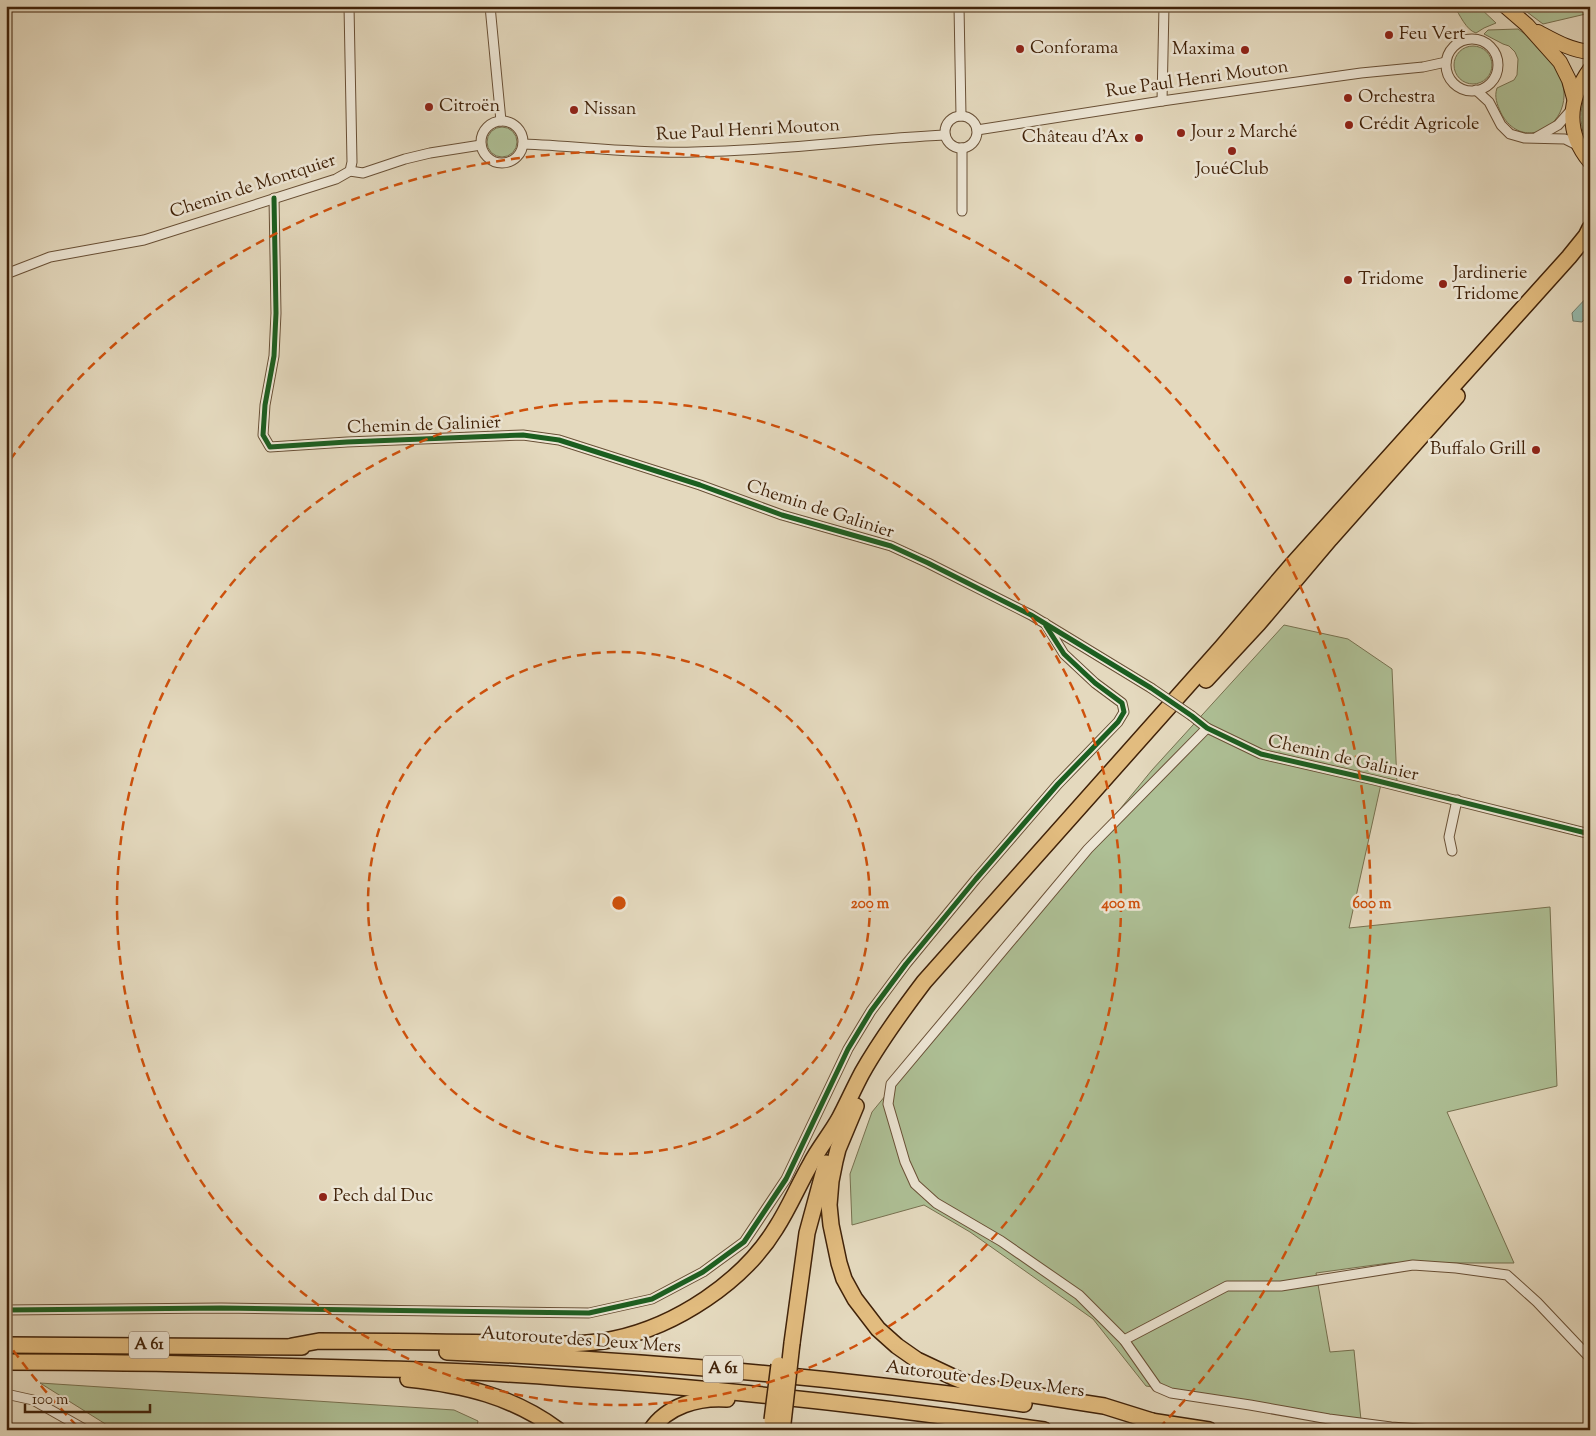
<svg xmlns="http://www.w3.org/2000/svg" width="1596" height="1436" font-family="'Sorts Mill Goudy',serif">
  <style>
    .green { fill: #aec096; stroke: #777150 }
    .water { fill: #95baae; stroke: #737d6c }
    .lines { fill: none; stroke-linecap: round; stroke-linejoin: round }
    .minor-casing { stroke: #695036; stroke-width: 11 }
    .primary-casing { stroke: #402209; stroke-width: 16 }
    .motorway-casing { stroke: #402209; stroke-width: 18 }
    .minor { stroke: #ede6d5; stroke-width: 9 }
    .primary { stroke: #e2bc7f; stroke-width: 14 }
    .motorway { stroke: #e2bc7f; stroke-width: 15 }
    .minor-bridge-casing { stroke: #695036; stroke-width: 11; stroke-linecap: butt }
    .motorway-bridge-casing { stroke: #402209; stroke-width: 18; stroke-linecap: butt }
    .minor-bridge { stroke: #ede6d5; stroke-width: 9 }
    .motorway-bridge { stroke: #e2bc7f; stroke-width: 15 }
    .cycleway-casing { stroke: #ede6d5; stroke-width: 8 }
    .cycleway { stroke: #1b5e20; stroke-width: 5 }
    .ring { fill: none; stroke: #cf510c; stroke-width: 2.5; stroke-dasharray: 9 6 }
    .poi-dot { fill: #8f2418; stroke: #ede6d5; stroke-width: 2 }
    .labels { text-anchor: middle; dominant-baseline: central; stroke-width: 5; stroke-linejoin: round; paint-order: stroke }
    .shield { fill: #ede6d5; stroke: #745d46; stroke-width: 1 }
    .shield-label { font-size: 16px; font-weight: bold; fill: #402209 }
    .poi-label { font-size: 18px; fill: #402209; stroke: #ede6d5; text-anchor: start }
    .street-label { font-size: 18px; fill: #402209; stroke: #ede6d5 }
    .centre { fill: #cf510c; stroke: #ede6d5; stroke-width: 2.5 }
    .ring-label { font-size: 15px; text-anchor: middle; font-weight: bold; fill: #cf510c; stroke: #ede6d5; stroke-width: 5; stroke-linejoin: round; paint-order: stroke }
  </style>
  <rect width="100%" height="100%" fill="#e4d9be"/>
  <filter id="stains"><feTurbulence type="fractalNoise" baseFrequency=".004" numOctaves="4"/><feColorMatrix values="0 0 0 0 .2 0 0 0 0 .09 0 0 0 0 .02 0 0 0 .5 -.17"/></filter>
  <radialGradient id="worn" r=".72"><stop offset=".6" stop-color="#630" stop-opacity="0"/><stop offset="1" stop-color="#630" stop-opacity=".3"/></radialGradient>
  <g class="green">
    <path d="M1454 6H1478L1496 23 1484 28 1476 33C1466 30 1460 15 1454 6Z"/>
    <polygon points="1519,6 1590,6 1590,13 1543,24"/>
    <path d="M1518 29C1527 35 1534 42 1541 50 1546 55 1553 60 1557 66 1560 70 1561 76 1562 81 1575 124 1523 155 1501 113 1497 104 1494 97 1497 88L1514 80 1517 75 1518 59 1515 52 1509 46 1503 44 1484 34 1488 30Z"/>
    <circle cx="1473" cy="65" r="19"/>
    <path d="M1590 84V149C1578 128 1578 105 1590 84Z"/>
    <circle cx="502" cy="142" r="15"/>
    <polygon points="1284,625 1348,639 1392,669 1397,782 1381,784 1349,928 1550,907 1557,1086 1447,1112 1514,1263 1389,1263 1316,1273 1330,1352 1354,1350 1361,1420 1146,1386 1093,1319 970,1232 924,1205 852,1225 850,1174 872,1112 1152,770"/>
    <polygon points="40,1383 454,1410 478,1421 476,1430 115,1430"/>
  </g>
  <polygon class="water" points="1590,294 1590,313 1582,322 1573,321 1572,313"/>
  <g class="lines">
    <g class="minor-casing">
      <g id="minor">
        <polyline points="490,6 501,121"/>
        <polyline points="959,6 961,116"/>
        <circle cx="1472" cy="65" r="26"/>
        <polyline points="1476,90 1489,102 1501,125 1510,134 1524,138 1565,139 1579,146"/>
        <polyline points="1162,101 1164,6"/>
        <circle cx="961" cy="132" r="16"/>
        <circle cx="502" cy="142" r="21"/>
        <polyline points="977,130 1162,101 1361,73 1423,67 1446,62"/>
        <polyline points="1537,137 1558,125 1573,108"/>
        <path d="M523 144C580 146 637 154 694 152 778 151 861 139 945 135"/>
        <polyline points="962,148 962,211"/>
        <polyline points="350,171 363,173 405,159 430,153 481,145"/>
        <polyline points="274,198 276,313 274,356 265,405 263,435 270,447 347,442 523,435 559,440 700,485 782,515 891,546 928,563 1031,615 1151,688"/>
        <polyline points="6,274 50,257 144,240 336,179 350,171 352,162 349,6"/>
        <polyline points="1192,716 1207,728 1261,754 1374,780 1590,834"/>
        <polyline points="1207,728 1088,849 891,1084 888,1104 905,1162 915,1184 936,1203 1001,1241 1079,1295 1124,1340 1157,1387 1171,1393 1250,1405 1329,1419 1391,1427 1433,1430"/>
        <polyline points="1452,851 1449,837 1457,800"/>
        <polyline points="6,1310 221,1308 589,1313 652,1299 703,1272 744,1242 786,1179 848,1049 871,1011 906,964 976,879 1058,784 1118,722 1124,712 1122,703 1095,683 1064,654 1045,623"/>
        <polyline points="1124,1340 1227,1286 1281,1286 1413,1265 1456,1268 1507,1275 1537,1302 1590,1358"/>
        <polyline points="6,1394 33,1400 86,1430"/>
      </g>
    </g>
    <g class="primary-casing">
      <g id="primary">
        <polyline points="1505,6 1527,25 1560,62 1569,80 1574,98"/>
        <path d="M1538 32C1555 41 1570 50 1590 52"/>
        <path d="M1590 69C1568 100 1565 132 1590 162"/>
      </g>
    </g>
    <g class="motorway-casing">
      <g id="motorway">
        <polyline points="1206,680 1258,624 1330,539 1457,396"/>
        <polyline points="856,1106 838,1149 835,1161 831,1181 829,1205 831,1225 839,1263 844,1279 855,1299 878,1329 897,1346 917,1360 953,1377 975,1386 1104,1406 1152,1421"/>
        <polyline points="792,1343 807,1233 826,1163"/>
        <polyline points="6,1345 302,1347"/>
        <path d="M292 1346 319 1341C381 1341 443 1342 504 1343 540 1343 579 1347 614 1339 676 1326 743 1282 776 1228 789 1208 798 1186 810 1165 818 1149 830 1135 839 1119 847 1104 854 1088 862 1073 880 1041 902 1011 924 982L1222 647 1291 566 1569 257 1586 236 1590 228"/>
        <path d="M447 1352C640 1360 833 1377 1024 1404"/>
        <path d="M6 1362C107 1362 208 1364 310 1367 395 1369 480 1371 565 1378 726 1389 885 1407 1044 1430"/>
        <path d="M408 1379C464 1385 512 1396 558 1430"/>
        <polyline points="1144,1420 1209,1430"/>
        <path d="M651 1430C667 1406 698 1397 727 1399"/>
      </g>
    </g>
    <use href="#minor" class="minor"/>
    <use href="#primary" class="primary"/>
    <use href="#motorway" class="motorway"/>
    <g class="minor-bridge-casing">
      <polyline id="minor-bridge" points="1151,688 1192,716"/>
    </g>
    <g class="motorway-bridge-casing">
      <g id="motorway-bridge">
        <polyline points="772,1420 779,1365"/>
        <polyline points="783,1423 792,1343"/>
      </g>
    </g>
    <use href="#minor-bridge" class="minor-bridge"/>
    <use href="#motorway-bridge" class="motorway-bridge"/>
    <g class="cycleway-casing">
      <g id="cycleway">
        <polyline points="274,198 276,313 274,356 265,405 263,435 270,447 347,442 523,435 559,440 700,485 782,515 891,546 928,563 1031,615 1151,688 1192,716 1207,728 1261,754 1374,780 1590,834"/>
        <polyline points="6,1310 221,1308 589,1313 652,1299 703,1272 744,1242 786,1179 848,1049 871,1011 906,964 976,879 1058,784 1118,722 1124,712 1122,703 1095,683 1064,654 1046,626"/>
      </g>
    </g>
    <use href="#cycleway" class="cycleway"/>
  </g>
  <g class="ring">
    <circle cx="619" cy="903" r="251"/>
    <circle cx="619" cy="903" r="502"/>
    <path d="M77 1426A753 753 0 0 1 10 1346M10 460A753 753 0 1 1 1161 1426"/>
  </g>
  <g class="poi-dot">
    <circle cx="1389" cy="35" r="5"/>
    <circle cx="1020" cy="49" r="5"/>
    <circle cx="1245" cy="50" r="5"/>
    <circle cx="1348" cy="98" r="5"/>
    <circle cx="429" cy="107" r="5"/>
    <circle cx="574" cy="110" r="5"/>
    <circle cx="1349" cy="125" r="5"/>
    <circle cx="1181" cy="133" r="5"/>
    <circle cx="1139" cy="138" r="5"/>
    <circle cx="1232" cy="151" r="5"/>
    <circle cx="1348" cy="280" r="5"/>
    <circle cx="1443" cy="284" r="5"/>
    <circle cx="1536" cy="450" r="5"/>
    <circle cx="323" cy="1197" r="5"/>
  </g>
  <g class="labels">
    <g class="shield">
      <rect x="129" y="1331.5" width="40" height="27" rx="4"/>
      <rect x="703" y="1355.5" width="40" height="27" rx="4"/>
    </g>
    <g class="shield-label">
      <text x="149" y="1345">A 61</text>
      <text x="723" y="1369">A 61</text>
    </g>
    <g class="poi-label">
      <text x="1399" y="35">Feu Vert</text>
      <text x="1030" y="49">Conforama</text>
      <text x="1235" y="50" text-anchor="end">Maxima</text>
      <text x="1358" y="98">Orchestra</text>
      <text x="439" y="107">Citroën</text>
      <text x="584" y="110">Nissan</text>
      <text x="1359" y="125">Crédit Agricole</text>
      <text x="1191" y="133">Jour 2 Marché</text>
      <text x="1129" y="138" text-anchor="end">Château d'Ax</text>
      <text x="1232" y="170" text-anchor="middle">JouéClub</text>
      <text x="1453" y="274">Jardinerie<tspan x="1453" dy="21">Tridome</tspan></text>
      <text x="1358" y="280">Tridome</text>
      <text x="1526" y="450" text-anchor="end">Buffalo Grill</text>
      <text x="333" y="1197">Pech dal Duc</text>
    </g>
    <g class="street-label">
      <text transform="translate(1197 80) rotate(-8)">Rue Paul Henri Mouton</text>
      <text transform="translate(748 131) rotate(-3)">Rue Paul Henri Mouton</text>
      <text transform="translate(253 187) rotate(-18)">Chemin de Montquier</text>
      <text transform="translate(424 426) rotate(-2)">Chemin de Galinier</text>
      <text transform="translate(820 510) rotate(18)">Chemin de Galinier</text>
      <text transform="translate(1343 759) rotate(13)">Chemin de Galinier</text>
      <text transform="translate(581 1341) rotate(4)">Autoroute des Deux Mers</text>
      <text transform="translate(985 1380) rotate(7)">Autoroute des Deux Mers</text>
    </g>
  </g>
  <circle cx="619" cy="903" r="8" class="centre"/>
  <g class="ring-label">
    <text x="870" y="908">200 m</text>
    <text x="1121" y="908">400 m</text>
    <text x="1372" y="908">600 m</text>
  </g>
  <rect width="1596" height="1436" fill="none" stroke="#e4d9be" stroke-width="25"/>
  <rect x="8" y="8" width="1581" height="1421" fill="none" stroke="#402209" stroke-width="2.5"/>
  <rect x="12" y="12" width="1571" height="1411" fill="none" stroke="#402209"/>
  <path d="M25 1404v8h125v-8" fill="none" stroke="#402209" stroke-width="2.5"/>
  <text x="32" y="1404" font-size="15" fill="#402209" stroke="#ede6d5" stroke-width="4" paint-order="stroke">100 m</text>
  <rect width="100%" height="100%" filter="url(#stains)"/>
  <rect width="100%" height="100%" fill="url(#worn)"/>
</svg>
